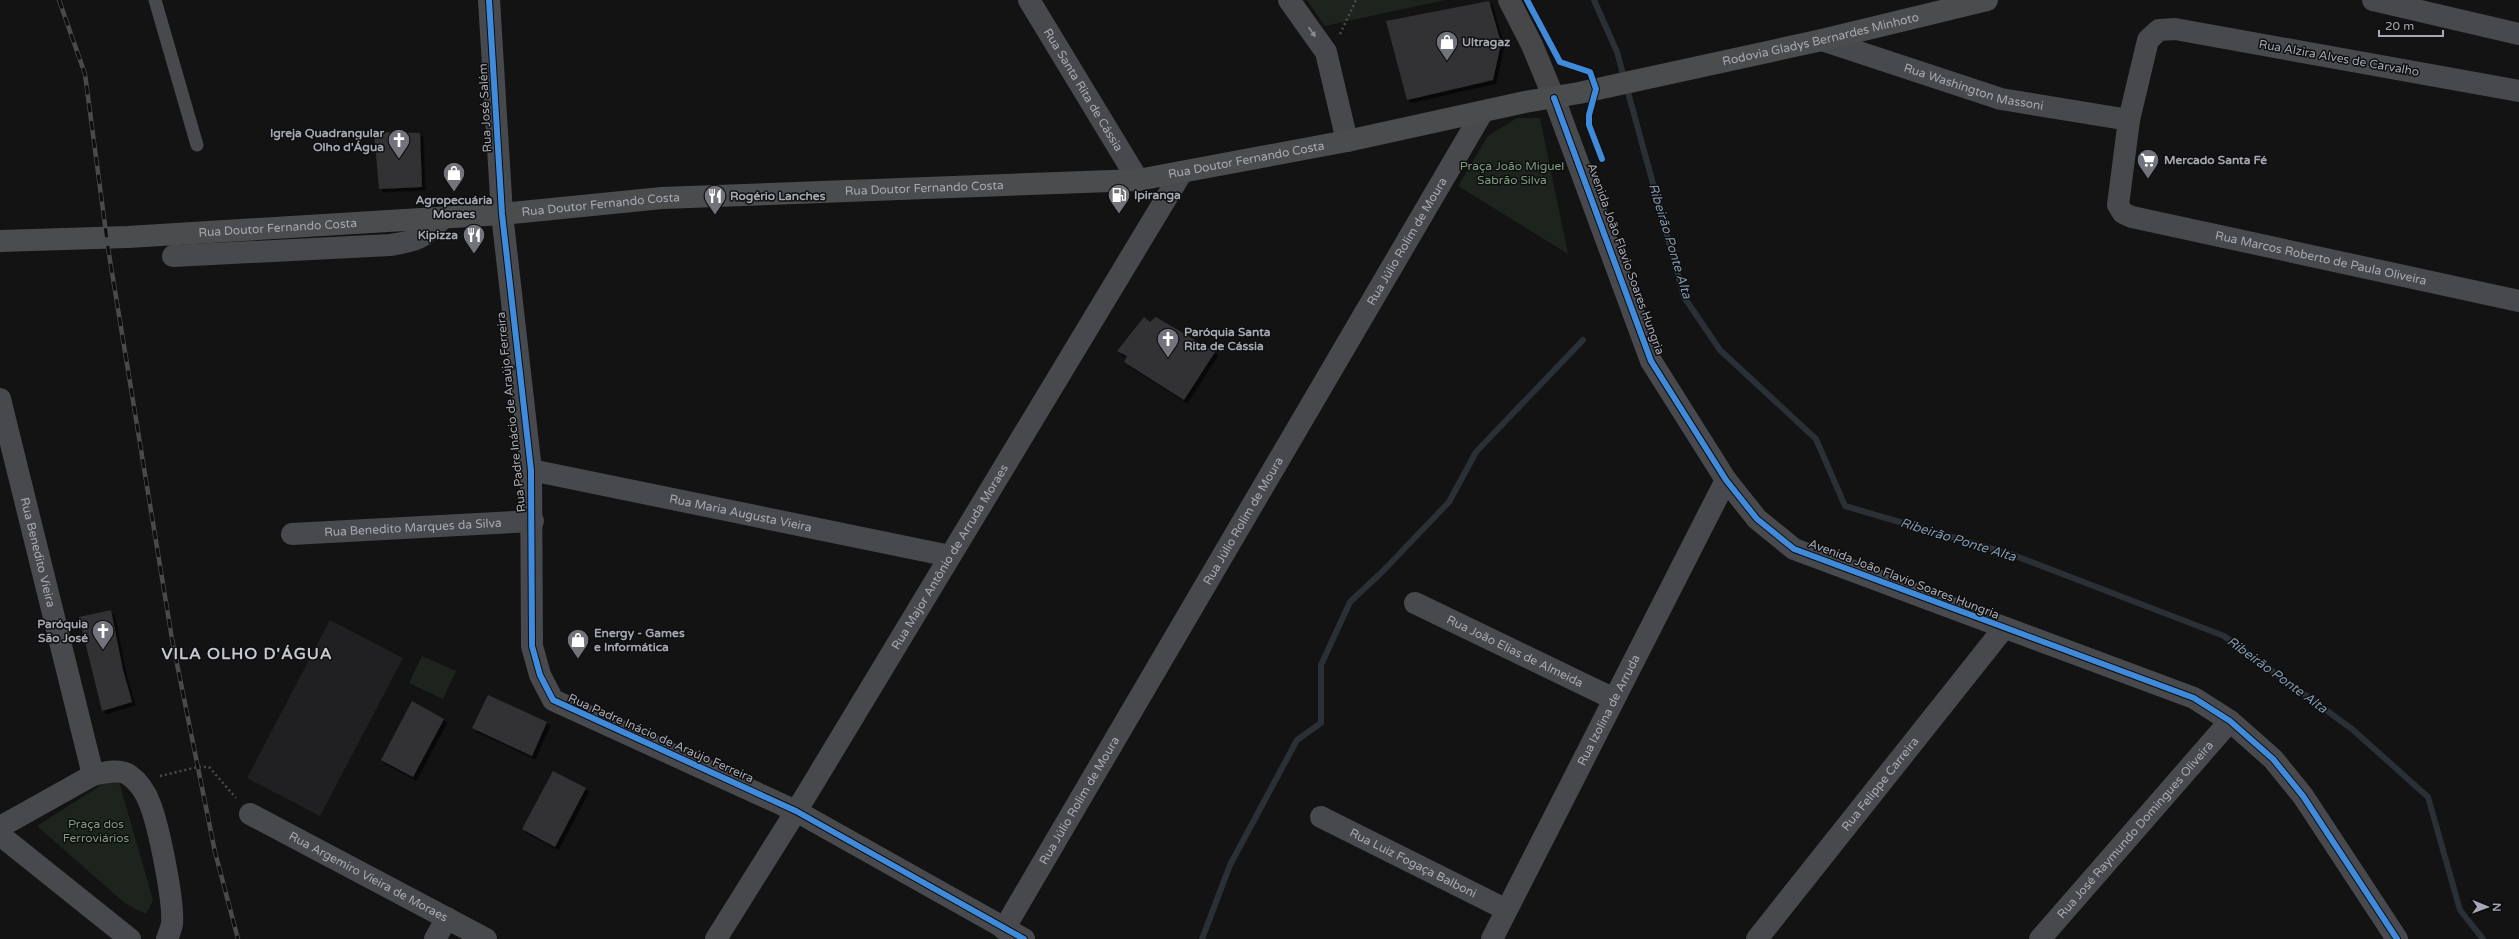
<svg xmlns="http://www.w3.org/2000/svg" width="2519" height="939" font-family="'Varela Round',sans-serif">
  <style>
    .built { fill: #202022 }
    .green { fill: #1d241e }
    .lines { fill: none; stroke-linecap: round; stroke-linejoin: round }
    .stream { stroke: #2a3036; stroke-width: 6 }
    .building { fill: #323235; filter: url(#shadow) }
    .path { stroke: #494b4d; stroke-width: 2.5; stroke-dasharray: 2 3; stroke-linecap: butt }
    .service { stroke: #48494c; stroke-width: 13 }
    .minor { stroke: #48494c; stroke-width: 22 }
    .tertiary { stroke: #48494c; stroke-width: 22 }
    .secondary { stroke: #47474a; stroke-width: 22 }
    .primary { stroke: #4a4c4e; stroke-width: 22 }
    .rail-casing { stroke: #484a4c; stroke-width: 4.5 }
    .rail { stroke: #0e0e0f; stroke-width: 3; stroke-dasharray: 9; stroke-linecap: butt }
    .cycleway-casing { stroke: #0e0e0f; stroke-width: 8 }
    .cycleway { stroke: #408adc; stroke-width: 6 }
    .oneway { fill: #8a8c94 }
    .labels { text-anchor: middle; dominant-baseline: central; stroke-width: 3; stroke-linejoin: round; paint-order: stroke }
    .street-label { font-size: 12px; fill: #a6a9b3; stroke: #0e0e0f }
    .poi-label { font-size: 12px; font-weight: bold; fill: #a6a9b3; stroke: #0e0e0f; text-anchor: start }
    .park-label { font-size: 12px; fill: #7e9d81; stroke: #0e0e0f }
    .water-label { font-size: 13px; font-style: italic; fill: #7f96ac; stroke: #0e0e0f }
    .district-label { font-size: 16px; font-weight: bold; letter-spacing: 1px; fill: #c6c8d0; stroke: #0e0e0f }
  </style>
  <defs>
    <filter id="shadow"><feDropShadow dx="3.5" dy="3.5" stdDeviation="0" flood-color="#0009"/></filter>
  </defs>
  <rect width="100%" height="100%" fill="#131314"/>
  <polygon class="built" points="330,620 403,658 320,816 247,778"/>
  <g class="green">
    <polygon points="1307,0 1445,0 1325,26"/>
    <polygon points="1517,118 1540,118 1568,254 1458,186 1488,136"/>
    <polygon points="422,656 456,671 443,699 409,683"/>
    <polygon points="117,775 153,900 146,914 126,904 37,826"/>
  </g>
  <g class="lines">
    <g class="stream">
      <polyline points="1594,0 1617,52 1684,297 1720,350 1816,439 1845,506 2013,555 2224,636 2352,729 2428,797 2460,910 2483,939"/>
      <polyline points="1202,939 1230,865 1297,740 1321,723 1321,665 1350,602 1383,571 1449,502 1476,452 1583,340"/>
    </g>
  </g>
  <g class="building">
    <polygon points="1489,1 1501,43 1493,80 1407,100 1386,21"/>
    <polygon points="374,132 420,133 422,187 379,189"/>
    <polygon points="1144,317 1150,322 1156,317 1215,352 1184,400 1124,362 1127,356 1117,351"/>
    <polygon points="111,610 123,670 132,702 102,711 79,617"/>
    <polygon points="488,695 547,722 532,756 472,728"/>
    <polygon points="412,701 444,719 413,777 381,760"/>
    <polygon points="553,771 586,788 555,847 522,829"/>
  </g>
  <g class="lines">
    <g class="path">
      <polyline points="1340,34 1356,0"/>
      <polyline points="160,776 198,767 209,767 236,798"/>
    </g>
    <polyline class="service" points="155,0 197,145"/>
    <g class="minor">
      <polyline points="489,0 502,214 531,470 532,646 540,675 553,700 796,811 1024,939"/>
      <path id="s1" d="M1029 0 1138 180"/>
      <polyline points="1289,0 1326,52 1347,141"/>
      <path id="s2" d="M1822 40 2001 99 2129 120"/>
      <path id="s3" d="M2519 91 2175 29 2159 30 2148 40 2129 120 2118 205 2123 213 2132 217 2519 301"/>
      <polyline points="1554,98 1651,361 1726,480 1757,519 1794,549 2194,698 2230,721 2273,759 2303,796 2397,939"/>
      <path d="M173 256 390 245C417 241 424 238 443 218"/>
      <path id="s4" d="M0 399 93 775"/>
      <path id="s5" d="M531 470 950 556"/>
      <path id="s6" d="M292 534 533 521"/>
      <path id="s7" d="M1415 603 1614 699"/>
      <path id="s8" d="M250 814 486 939"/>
      <path id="s9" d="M1321 817 1505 909"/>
      <path d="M0 827 93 775C103 773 119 768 129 775 139 782 146 793 150 804 159 827 174 901 172 924 171 929 169 934 167 939"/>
      <polyline points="0,835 130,939"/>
      <path id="s10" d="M1004 929 1482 113"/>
      <polyline points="435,939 447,918"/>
      <path id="s11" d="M716 939 808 792 1182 172"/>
      <path id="s12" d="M1492 939 1726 480"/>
      <path id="s13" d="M1757 939 2004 628"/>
      <path id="s14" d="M2040 939 2230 721"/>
    </g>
    <polyline class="tertiary" points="2373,0 2519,34"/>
    <polyline class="secondary" points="1509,0 1532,45 1554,98"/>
    <path class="primary" id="s15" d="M0 241 128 237 502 214 662 198 1138 180 1347 141 1525 102 1579 93 1822 40 1987 0"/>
    <g class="rail-casing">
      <polyline id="rail" points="59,0 85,74 108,248 172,639 215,852 238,939"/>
    </g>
    <use href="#rail" class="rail"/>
    <g class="cycleway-casing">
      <g id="cycleway">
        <polyline points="489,0 502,214 531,470 532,646 540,675 553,700 796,811 1024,939"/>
        <polyline points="1527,0 1560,62 1590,72 1596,89 1589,115 1589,125 1602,159"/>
        <polyline points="1554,98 1651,361 1726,480 1757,519 1794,549 2194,698 2230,721 2273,759 2303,796 2397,939"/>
      </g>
    </g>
    <use href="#cycleway" class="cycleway"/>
  </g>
  <defs><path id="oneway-solid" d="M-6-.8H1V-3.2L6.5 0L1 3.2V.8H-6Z"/></defs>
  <use class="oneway" href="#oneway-solid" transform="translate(1312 32) rotate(55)"/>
  <defs>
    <g id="shop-pin" transform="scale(1.15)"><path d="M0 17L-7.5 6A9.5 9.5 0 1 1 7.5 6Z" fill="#73747b" stroke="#0e0e0f"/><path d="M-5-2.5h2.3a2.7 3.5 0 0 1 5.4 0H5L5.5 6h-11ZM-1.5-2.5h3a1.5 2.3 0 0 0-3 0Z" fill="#fff"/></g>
    <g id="church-pin" transform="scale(1.15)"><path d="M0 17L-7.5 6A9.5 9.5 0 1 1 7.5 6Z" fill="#73747b" stroke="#0e0e0f"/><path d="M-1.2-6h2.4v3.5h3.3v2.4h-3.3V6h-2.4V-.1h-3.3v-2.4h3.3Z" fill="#fff"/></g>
    <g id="supermarket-pin" transform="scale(1.15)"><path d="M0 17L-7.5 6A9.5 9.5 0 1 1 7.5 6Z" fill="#73747b" stroke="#0e0e0f"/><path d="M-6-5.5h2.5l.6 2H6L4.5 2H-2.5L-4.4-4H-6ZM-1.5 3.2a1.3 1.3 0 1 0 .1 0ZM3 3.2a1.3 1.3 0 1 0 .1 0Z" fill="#fff"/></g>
    <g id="fuel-pin" transform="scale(1.15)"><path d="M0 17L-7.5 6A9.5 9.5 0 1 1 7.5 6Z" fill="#73747b" stroke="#0e0e0f"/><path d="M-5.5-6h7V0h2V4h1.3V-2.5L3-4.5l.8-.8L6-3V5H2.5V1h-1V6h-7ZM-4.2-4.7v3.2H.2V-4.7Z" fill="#fff"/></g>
    <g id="restaurant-pin" transform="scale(1.15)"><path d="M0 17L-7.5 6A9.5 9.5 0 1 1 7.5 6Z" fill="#73747b" stroke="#0e0e0f"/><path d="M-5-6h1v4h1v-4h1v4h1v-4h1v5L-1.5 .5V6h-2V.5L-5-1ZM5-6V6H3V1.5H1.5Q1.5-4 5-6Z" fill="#fff"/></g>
  </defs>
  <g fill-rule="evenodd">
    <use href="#shop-pin" x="1447" y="42"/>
    <use href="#church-pin" x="399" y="140"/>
    <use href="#supermarket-pin" x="2148" y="160"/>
    <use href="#shop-pin" x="454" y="173"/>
    <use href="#fuel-pin" x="1119" y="195"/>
    <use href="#restaurant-pin" x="715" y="196"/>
    <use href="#restaurant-pin" x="474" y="235"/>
    <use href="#church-pin" x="1168" y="339"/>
    <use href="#church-pin" x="103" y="631"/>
    <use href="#shop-pin" x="578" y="640"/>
  </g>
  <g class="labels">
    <g class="street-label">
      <text stroke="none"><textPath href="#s15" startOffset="1837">Rodovia Gladys Bernardes Minhoto</textPath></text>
      <text transform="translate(2339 58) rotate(10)">Rua Alzira Alves de Carvalho</text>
      <text stroke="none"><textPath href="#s2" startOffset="159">Rua Washington Massoni</textPath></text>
      <text stroke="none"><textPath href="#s1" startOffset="105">Rua Santa Rita de Cássia</textPath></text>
      <text transform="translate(485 108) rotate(-93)">Rua José Salém</text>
      <text stroke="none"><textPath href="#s15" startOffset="1250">Rua Doutor Fernando Costa</textPath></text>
      <text stroke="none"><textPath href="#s15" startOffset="926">Rua Doutor Fernando Costa</textPath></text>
      <text stroke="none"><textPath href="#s15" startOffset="602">Rua Doutor Fernando Costa</textPath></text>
      <text stroke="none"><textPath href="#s15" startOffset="278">Rua Doutor Fernando Costa</textPath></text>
      <text stroke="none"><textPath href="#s10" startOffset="797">Rua Júlio Rolim de Moura</textPath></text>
      <text stroke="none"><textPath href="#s3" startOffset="761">Rua Marcos Roberto de Paula Oliveira</textPath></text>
      <text transform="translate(1626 259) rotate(70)">Avenida João Flavio Soares Hungria</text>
      <text transform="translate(511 412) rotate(-96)">Rua Padre Inácio de Araújo Ferreira</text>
      <text stroke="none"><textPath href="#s5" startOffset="214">Rua Maria Augusta Vieira</textPath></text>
      <text stroke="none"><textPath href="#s10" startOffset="473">Rua Júlio Rolim de Moura</textPath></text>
      <text stroke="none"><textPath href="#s6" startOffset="121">Rua Benedito Marques da Silva</textPath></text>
      <text stroke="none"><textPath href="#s4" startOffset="158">Rua Benedito Vieira</textPath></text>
      <text stroke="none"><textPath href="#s11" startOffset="448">Rua Major Antônio de Arruda Moraes</textPath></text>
      <text transform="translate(1904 579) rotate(21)">Avenida João Flavio Soares Hungria</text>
      <text stroke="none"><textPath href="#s7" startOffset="111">Rua João Elias de Almeida</textPath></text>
      <text stroke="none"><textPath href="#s12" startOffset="257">Rua Izolina de Arruda</textPath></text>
      <text transform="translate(661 738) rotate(24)">Rua Padre Inácio de Araújo Ferreira</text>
      <text stroke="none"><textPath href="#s13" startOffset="198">Rua Felippe Carreira</textPath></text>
      <text stroke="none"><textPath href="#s10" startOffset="149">Rua Júlio Rolim de Moura</textPath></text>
      <text stroke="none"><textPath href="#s14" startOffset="145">Rua José Raymundo Domingues Oliveira</textPath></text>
      <text stroke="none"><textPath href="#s9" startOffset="103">Rua Luiz Fogaça Balboni</textPath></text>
      <text stroke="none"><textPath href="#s8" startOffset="134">Rua Argemiro Vieira de Moraes</textPath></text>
    </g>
    <g class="poi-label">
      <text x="1462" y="42">Ultragaz</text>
      <text x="384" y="133" text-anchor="end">Igreja Quadrangular<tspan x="384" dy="14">Olho d'Água</tspan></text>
      <text x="2164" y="160">Mercado Santa Fé</text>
      <text x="1134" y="195">Ipiranga</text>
      <text x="730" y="196">Rogério Lanches</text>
      <text x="454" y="200" text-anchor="middle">Agropecuária<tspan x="454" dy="14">Moraes</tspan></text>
      <text x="458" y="235" text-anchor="end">Kipizza</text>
      <text x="1184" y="332">Paróquia Santa<tspan x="1184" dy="14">Rita de Cássia</tspan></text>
      <text x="88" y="624" text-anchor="end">Paróquia<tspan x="88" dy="14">São José</tspan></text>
      <text x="594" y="633">Energy - Games<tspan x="594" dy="14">e Informática</tspan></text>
    </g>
    <g class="park-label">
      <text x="1512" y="166">Praça João Miguel<tspan x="1512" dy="14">Sabrão Silva</tspan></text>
      <text x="96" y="824">Praça dos<tspan x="96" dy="14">Ferroviários</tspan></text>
    </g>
    <g class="water-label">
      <text transform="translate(1670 241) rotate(73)">Ribeirão Ponte Alta</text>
      <text transform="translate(1958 540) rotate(17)">Ribeirão Ponte Alta</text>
      <text transform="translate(2277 675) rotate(36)">Ribeirão Ponte Alta</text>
    </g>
    <g class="district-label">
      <text x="247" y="654">VILA OLHO D'ÁGUA</text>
    </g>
  </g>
  <g transform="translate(2487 907) rotate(91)" stroke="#0e0e0f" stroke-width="3" paint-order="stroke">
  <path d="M0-3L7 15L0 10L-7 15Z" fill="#a6a9b3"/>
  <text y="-6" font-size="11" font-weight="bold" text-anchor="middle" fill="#a6a9b3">N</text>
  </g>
  <path d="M2379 30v6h64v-6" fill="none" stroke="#a6a9b3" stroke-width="2"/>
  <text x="2385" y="30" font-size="12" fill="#a6a9b3" stroke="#0e0e0f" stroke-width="3" paint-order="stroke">20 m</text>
</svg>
